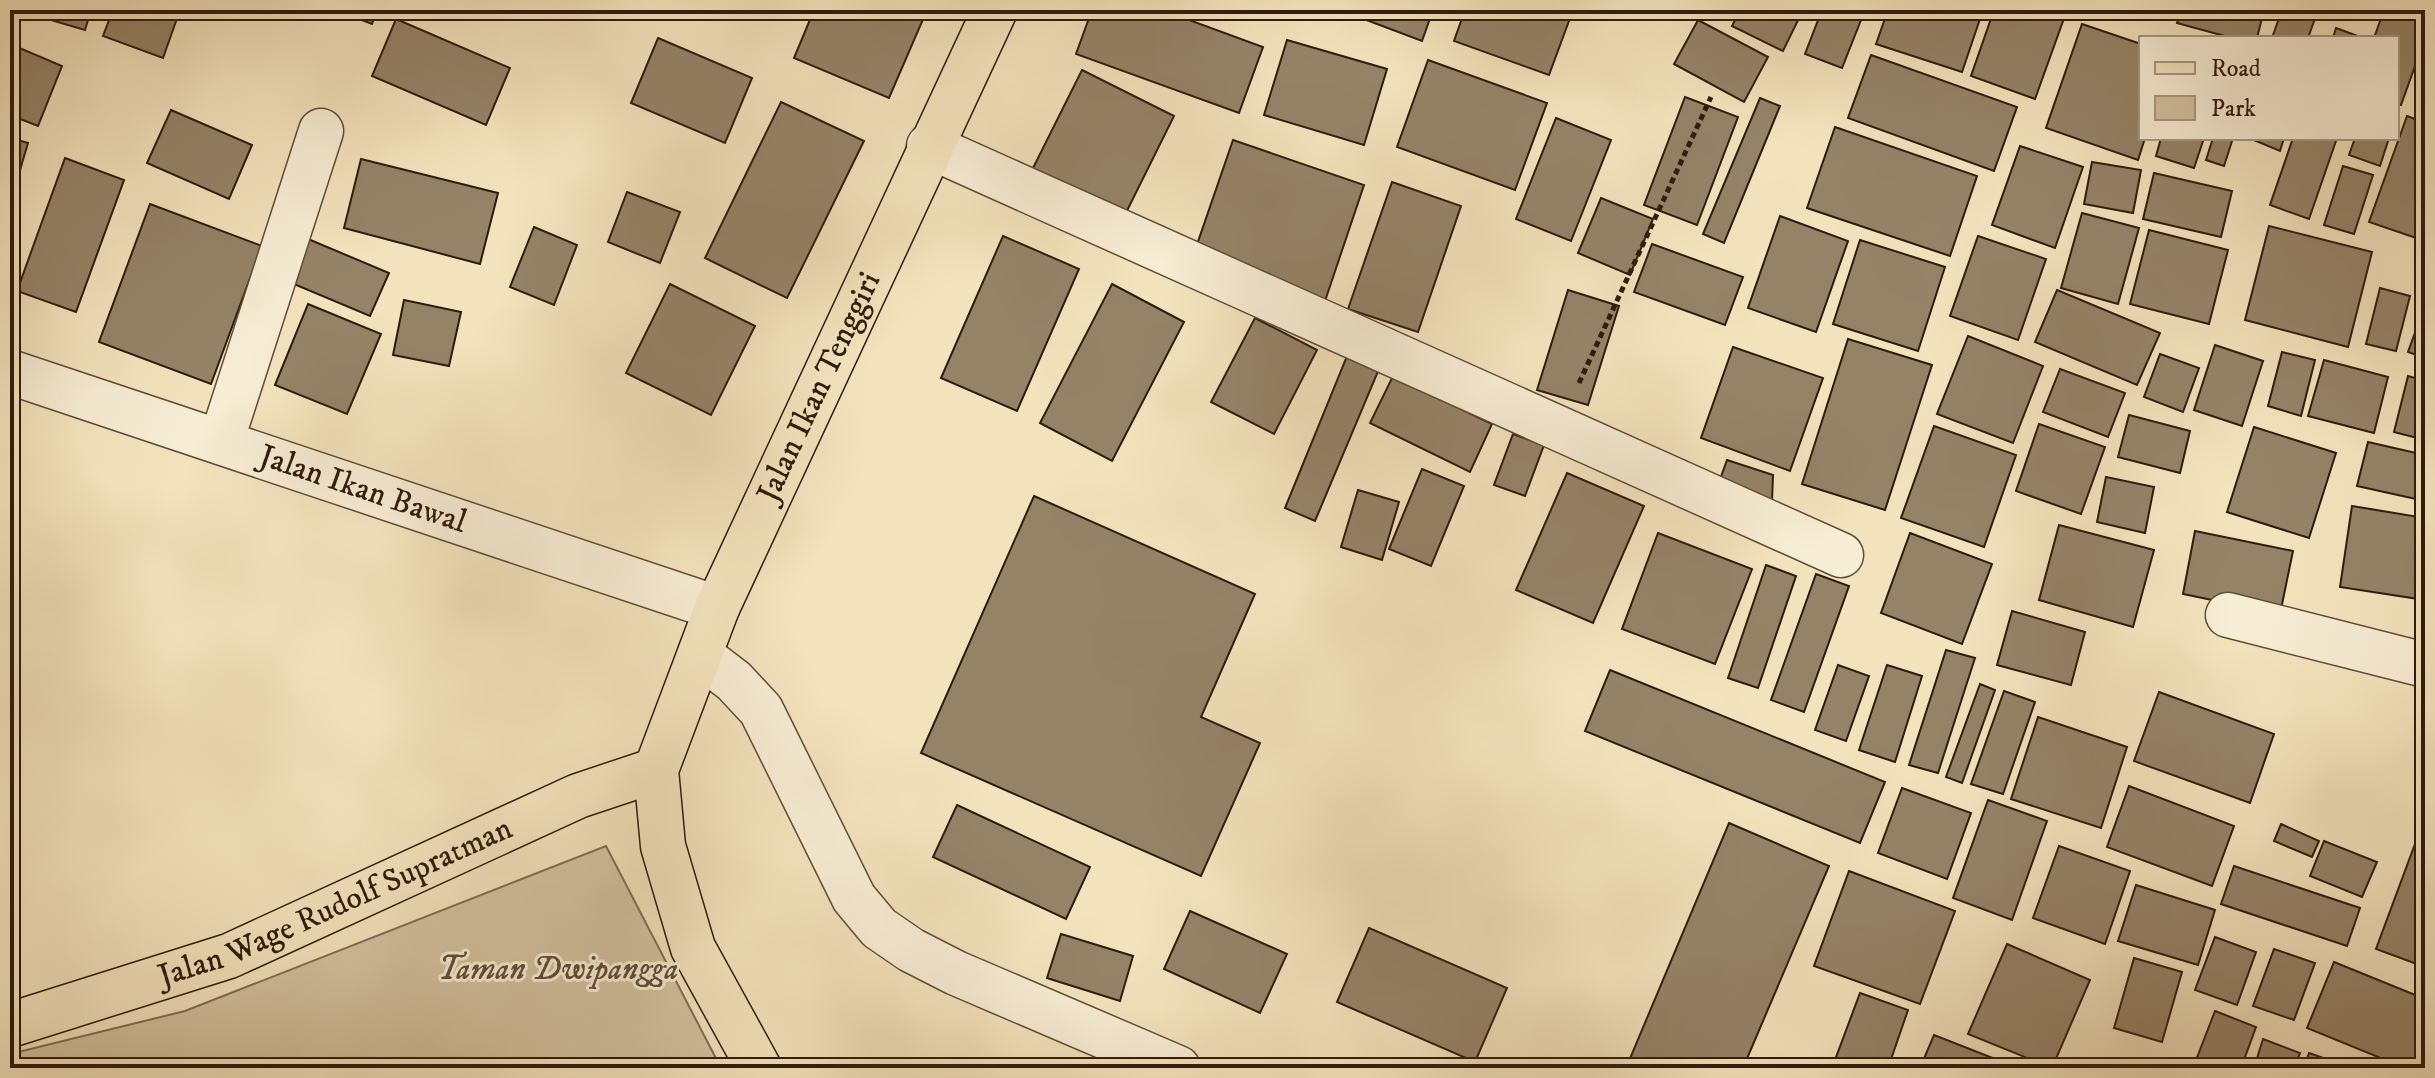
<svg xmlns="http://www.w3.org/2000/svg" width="2435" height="1078" font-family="'IM FELL DW Pica',serif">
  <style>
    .green { fill: #d2c19f; stroke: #806e56; stroke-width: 2 }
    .building { fill: #958368; stroke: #2f1b0c; stroke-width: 2 }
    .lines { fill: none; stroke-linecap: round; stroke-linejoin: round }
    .minor-casing { stroke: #604d38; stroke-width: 47 }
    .tertiary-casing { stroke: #604d38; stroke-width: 47 }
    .primary-casing { stroke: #2f1b0c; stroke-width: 47 }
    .trunk-casing { stroke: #2f1b0c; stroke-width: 47 }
    .path { stroke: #2f1b0c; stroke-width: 5; stroke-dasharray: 6 4; stroke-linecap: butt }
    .minor { stroke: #f7edd4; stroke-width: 44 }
    .tertiary { stroke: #f7edd4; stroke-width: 44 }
    .primary { stroke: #f3e3bd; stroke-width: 44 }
    .trunk { stroke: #f3e3bd; stroke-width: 44 }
    .labels { text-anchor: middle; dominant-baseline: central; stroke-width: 6; stroke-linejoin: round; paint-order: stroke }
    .street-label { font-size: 32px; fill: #2f1b0c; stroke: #f7edd4 }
    .park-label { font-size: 32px; font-style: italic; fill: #604d38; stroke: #f7edd4 }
  </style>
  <rect width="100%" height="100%" fill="#f3e3bd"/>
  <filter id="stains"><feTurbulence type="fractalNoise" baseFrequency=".0025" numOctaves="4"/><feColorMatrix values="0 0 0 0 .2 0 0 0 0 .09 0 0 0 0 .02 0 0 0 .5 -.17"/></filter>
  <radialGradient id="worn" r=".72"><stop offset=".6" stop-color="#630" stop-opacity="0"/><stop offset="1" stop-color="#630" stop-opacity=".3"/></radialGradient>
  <polygon class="green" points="606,846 721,1068 10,1068 10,1054 185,1011"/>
  <g class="building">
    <polygon points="17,10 91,10 85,30"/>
    <polygon points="113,10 180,10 163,58 103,36"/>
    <polygon points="336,10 377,10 372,24"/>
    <polygon points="814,10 927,10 889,98 794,58"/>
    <polygon points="1092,10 1162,10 1263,47 1239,113 1076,54"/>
    <polygon points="1340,10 1433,10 1422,41"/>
    <polygon points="1465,10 1573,10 1549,75 1454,41"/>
    <polygon points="1740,10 1803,10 1783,51 1732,26"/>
    <polygon points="1822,10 1865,10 1842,68 1805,54"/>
    <polygon points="1888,10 1983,10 1962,72 1876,44"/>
    <polygon points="1994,10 2067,10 2035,99 1971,76"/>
    <polygon points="2181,10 2264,10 2257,38 2232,38 2177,23"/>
    <polygon points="2282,10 2318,10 2308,38 2272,38"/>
    <polygon points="2384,10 2425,10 2425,38 2401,105 2397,104 2397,38 2374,38"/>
    <polygon points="396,19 510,68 486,125 372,76"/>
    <polygon points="1698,20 1768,57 1744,102 1674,64"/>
    <polygon points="2082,24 2141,44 2141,138 2145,138 2138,160 2046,128"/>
    <polygon points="2336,28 2363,38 2333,38"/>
    <polygon points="658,38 752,78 725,143 631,103"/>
    <polygon points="1287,40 1387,69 1364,145 1264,115"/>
    <polygon points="10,44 62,66 38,126 10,115"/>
    <polygon points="1871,55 2017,107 1994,171 1848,118"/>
    <polygon points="1428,60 1547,103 1515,190 1397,147"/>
    <polygon points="1082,70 1174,116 1117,231 1025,184"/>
    <polygon points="1685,97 1738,117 1697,225 1644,205"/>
    <polygon points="1760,98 1780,106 1724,243 1703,234"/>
    <polygon points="781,102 864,141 787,298 705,258"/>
    <polygon points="171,110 252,145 229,199 147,163"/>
    <polygon points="2407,116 2425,123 2425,241 2369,222"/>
    <polygon points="1556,118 1611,140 1571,241 1516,219"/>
    <polygon points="1835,127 1977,176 1950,256 1807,208"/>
    <polygon points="10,138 28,143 10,204"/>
    <polygon points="2161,138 2204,138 2194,168 2156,156"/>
    <polygon points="2213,138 2233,138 2224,166 2206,160"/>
    <polygon points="2249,138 2284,138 2280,151"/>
    <polygon points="2293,138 2337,138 2309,219 2270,205"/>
    <polygon points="2355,138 2389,138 2380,166 2349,155"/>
    <polygon points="1233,140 1364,185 1324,304 1192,259"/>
    <polygon points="2020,146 2083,167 2055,248 1992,225"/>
    <polygon points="65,158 124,180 76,312 17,291"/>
    <polygon points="361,159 498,193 480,264 344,228"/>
    <polygon points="2092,162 2141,170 2133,213 2084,204"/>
    <polygon points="2343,166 2373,175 2354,234 2324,225"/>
    <polygon points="2154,173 2232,191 2221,237 2143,219"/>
    <polygon points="1392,182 1461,206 1418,332 1348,309"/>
    <polygon points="627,192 680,212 660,263 608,242"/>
    <polygon points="1601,198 1653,219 1630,275 1578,253"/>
    <polygon points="150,204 262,246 211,384 99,342"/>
    <polygon points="2082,213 2139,228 2118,304 2061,288"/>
    <polygon points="1780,216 1848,241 1816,332 1748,308"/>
    <polygon points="2269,226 2372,252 2348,347 2245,320"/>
    <polygon points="534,227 577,245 554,305 510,287"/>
    <polygon points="2149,230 2228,250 2209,324 2130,304"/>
    <polygon points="1003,236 1079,269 1017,411 941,378"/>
    <polygon points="1978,236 2046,259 2018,340 1950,316"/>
    <polygon points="308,239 389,273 370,316 289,282"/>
    <polygon points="1860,240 1945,267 1918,351 1833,324"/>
    <polygon points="1652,244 1743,277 1725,325 1634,292"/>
    <polygon points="670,284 755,326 711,415 626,373"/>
    <polygon points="1112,284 1184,322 1112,461 1040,423"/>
    <polygon points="2380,288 2410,296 2396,351 2366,344"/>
    <polygon points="1568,290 1619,306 1588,405 1537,390"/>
    <polygon points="2057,290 2160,333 2137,385 2035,342"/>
    <polygon points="404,300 461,312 449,366 393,355"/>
    <polygon points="308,304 381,334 347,414 275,385"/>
    <polygon points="2425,305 2425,358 2408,352"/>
    <polygon points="1255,318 1317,350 1274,434 1211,402"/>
    <polygon points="1968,336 2043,366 2013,443 1937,414"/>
    <polygon points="1848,339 1932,365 1885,510 1802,484"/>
    <polygon points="2215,345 2263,361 2242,426 2194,410"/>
    <polygon points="1733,347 1823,378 1790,471 1701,438"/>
    <polygon points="2282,352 2315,360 2301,416 2268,406"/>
    <polygon points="2160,354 2199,368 2183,412 2144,397"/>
    <polygon points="1347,356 1379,369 1315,521 1285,508"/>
    <polygon points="2324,360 2388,377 2374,433 2308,416"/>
    <polygon points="2060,369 2125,393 2108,437 2043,412"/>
    <polygon points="1393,376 1492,424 1470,472 1370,423"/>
    <polygon points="2408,376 2425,381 2425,440 2394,432"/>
    <polygon points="2129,415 2190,431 2180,473 2118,457"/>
    <polygon points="2039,424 2105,447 2081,514 2016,491"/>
    <polygon points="1934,426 2016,455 1984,547 1901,518"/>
    <polygon points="2254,427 2336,453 2309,538 2227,512"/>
    <polygon points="1513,434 1544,445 1525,496 1494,485"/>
    <polygon points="2368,442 2425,455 2425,501 2357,486"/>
    <polygon points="1727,460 1773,475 1772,502 1718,485"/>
    <polygon points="1422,469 1464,486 1431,566 1389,549"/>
    <polygon points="1567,473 1644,506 1593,623 1516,590"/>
    <polygon points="2106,477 2154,487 2145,533 2097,522"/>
    <polygon points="1358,490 1399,502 1382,560 1341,547"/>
    <polygon points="1034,496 1255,594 1201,717 1260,743 1201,876 921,753"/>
    <polygon points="2352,506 2425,518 2425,600 2340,587"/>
    <polygon points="2059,525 2154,550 2133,627 2039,600"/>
    <polygon points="2195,531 2293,551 2280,614 2183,594"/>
    <polygon points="1658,533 1752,569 1715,664 1622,629"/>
    <polygon points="1910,533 1992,564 1962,644 1881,613"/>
    <polygon points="1766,565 1796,576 1758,688 1728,678"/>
    <polygon points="1816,574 1849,586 1804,712 1771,700"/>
    <polygon points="2012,611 2085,632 2071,685 1997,665"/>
    <polygon points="1946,650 1975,658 1938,773 1909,765"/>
    <polygon points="1838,665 1869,676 1846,741 1815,730"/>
    <polygon points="1887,665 1922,676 1895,762 1859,750"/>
    <polygon points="1610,670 1885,782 1860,843 1585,731"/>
    <polygon points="1980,684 1995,690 1962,783 1946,777"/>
    <polygon points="2004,691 2035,702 2003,794 1971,784"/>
    <polygon points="2159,692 2274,734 2250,803 2134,761"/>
    <polygon points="2038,717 2127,747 2101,828 2011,799"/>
    <polygon points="2129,786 2234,826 2212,886 2107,847"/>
    <polygon points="1902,788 1971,813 1947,879 1878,853"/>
    <polygon points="1988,800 2047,821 2012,920 1953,898"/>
    <polygon points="957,805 1090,867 1066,919 933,857"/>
    <polygon points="2425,817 2425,967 2376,949"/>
    <polygon points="1729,823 1829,866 1743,1068 1626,1068"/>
    <polygon points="2281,824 2319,841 2312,857 2274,841"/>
    <polygon points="2324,841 2377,862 2362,897 2310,876"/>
    <polygon points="2059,846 2130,871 2105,944 2033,918"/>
    <polygon points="2234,866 2360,908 2347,946 2221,904"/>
    <polygon points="1849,871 1955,911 1920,1004 1814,966"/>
    <polygon points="2136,885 2215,910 2198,965 2118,941"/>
    <polygon points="1190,911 1287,954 1260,1013 1164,969"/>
    <polygon points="1369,928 1507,988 1475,1062 1337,1002"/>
    <polygon points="1061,934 1133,956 1120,1001 1047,978"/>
    <polygon points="2215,937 2256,952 2237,1005 2195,990"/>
    <polygon points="2007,944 2090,980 2052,1068 1968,1034"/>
    <polygon points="2274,949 2315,963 2294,1020 2253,1006"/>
    <polygon points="2134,958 2182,972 2162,1042 2114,1028"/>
    <polygon points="2334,962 2425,999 2425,1068 2405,1068 2307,1028"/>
    <polygon points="1860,993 1908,1010 1888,1068 1856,1068 1835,1060"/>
    <polygon points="2215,1011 2256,1027 2241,1068 2193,1068"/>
    <polygon points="1934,1035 2018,1068 1920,1068"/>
    <polygon points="2263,1039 2300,1053 2294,1068 2254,1068"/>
    <polygon points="2309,1053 2352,1068 2304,1068"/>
  </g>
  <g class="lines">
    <g class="minor-casing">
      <g id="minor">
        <polyline points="929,146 1841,555"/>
        <polyline points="221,442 321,131"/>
        <polyline points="2228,615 2425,665"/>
        <polyline points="700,655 734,681 761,710 854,898 879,928 911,950 956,973 1178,1068"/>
      </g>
    </g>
    <g class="tertiary-casing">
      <g id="tertiary">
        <path id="s1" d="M10 372 717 608"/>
      </g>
    </g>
    <g class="primary-casing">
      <g id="primary">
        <path id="s2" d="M10 1025 229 956 578 796 656 770"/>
      </g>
    </g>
    <g class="trunk-casing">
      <g id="trunk">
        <path id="s3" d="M759 1068 693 948 663 846 656 770 717 608 995 10"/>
      </g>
    </g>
    <polyline class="path" points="1579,383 1711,97"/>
    <use href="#minor" class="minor"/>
    <use href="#tertiary" class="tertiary"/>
    <use href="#primary" class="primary"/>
    <use href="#trunk" class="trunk"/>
  </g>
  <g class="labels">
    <g class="street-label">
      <text stroke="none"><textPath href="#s3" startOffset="736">Jalan Ikan Tenggiri</textPath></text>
      <text stroke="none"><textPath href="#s1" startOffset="372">Jalan Ikan Bawal</textPath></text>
      <text stroke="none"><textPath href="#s2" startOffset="348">Jalan Wage Rudolf Supratman</textPath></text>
    </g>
    <g class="park-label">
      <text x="558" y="970">Taman Dwipangga</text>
    </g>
  </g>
  <rect width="2435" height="1078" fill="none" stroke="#f3e3bd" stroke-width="40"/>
  <rect x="12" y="12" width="2411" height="1054" fill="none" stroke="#2f1b0c" stroke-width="4"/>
  <rect x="20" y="20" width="2395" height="1038" fill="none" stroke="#2f1b0c" stroke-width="2"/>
  <rect x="2139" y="36" width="260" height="104" fill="#f7edd4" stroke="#a79984" stroke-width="2"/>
  <rect x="2155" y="62" width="40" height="12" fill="#f3e3bd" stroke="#a79984" stroke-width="2"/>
  <text x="2211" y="76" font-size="24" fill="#2f1b0c">Road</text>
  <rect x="2155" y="96" width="40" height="24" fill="#d2c19f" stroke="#a79984" stroke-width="2"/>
  <text x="2211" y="116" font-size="24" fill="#2f1b0c">Park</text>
  <rect width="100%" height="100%" filter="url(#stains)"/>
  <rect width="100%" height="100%" fill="url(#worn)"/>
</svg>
